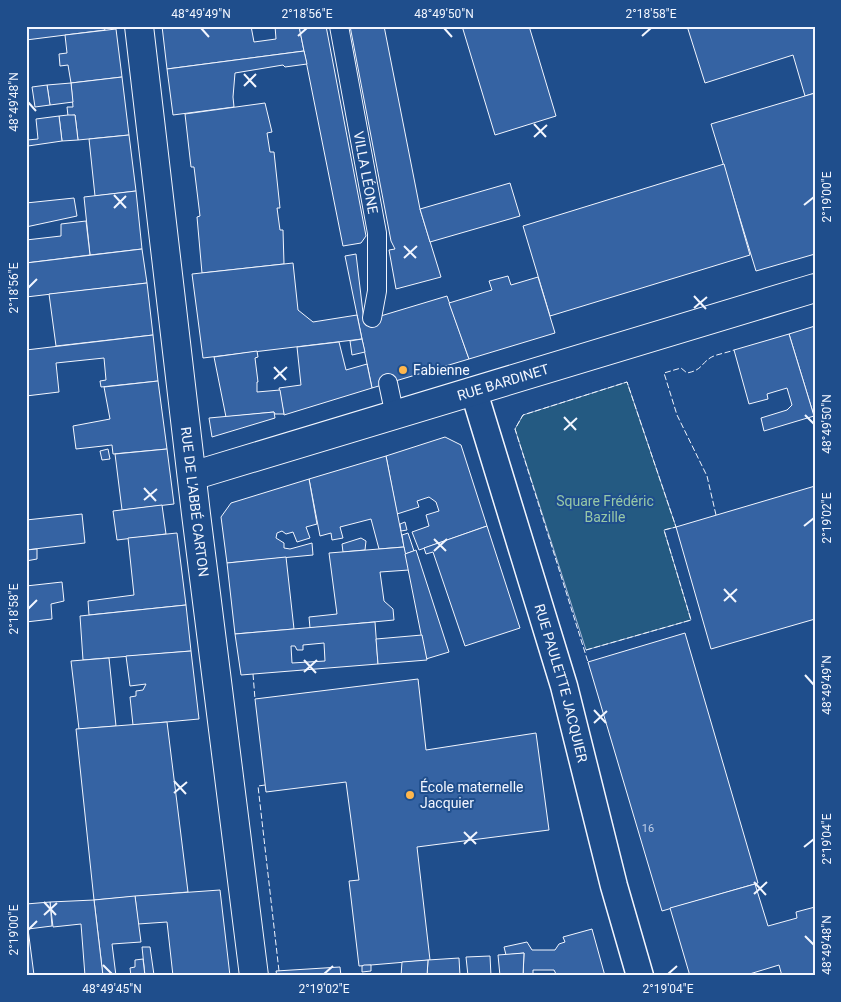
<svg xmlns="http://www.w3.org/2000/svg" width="841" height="1002" font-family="Roboto,sans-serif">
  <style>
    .green { fill: #245a82; stroke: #a8bbd7 }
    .building { fill: #3563a3; stroke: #f2f6ff; fill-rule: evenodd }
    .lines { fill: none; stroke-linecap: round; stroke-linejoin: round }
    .service-casing { stroke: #f2f6ff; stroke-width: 20 }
    .pedestrian-casing { stroke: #f2f6ff; stroke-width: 29 }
    .minor-casing { stroke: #f2f6ff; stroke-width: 30 }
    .service { stroke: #1f4e8c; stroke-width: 18 }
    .pedestrian { stroke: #1f4e8c; stroke-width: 26 }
    .minor { stroke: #1f4e8c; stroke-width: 28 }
    .fence { stroke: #f2f6ff; stroke-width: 1; stroke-dasharray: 6 2.5; stroke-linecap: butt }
    .ticks { fill: none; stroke: #f2f6ff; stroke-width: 2 }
    .poi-dot { fill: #ffb74d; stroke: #1f4e8c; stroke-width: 2 }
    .labels { text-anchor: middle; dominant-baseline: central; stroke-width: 4; stroke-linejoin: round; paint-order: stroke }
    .number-label { font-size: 11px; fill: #c3d1e8 }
    .street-label { font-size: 14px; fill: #f2f6ff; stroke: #1f4e8c }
    .poi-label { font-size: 14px; fill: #f2f6ff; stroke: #1f4e8c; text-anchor: start }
    .park-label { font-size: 14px; fill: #97c8a6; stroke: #1f4e8c }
    .neatline { fill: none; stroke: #f2f6ff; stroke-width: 2 }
    .ticks-label { font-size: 12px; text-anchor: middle; fill: #f2f6ff }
  </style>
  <rect width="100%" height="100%" fill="#1f4e8c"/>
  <polygon class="green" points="627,382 676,527 664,530 691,620 586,650 515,429 523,415"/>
  <g class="building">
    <polygon points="26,26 104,26 105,30 26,40"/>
    <polygon points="162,26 251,26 254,42 276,39 275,26 299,26 304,51 167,69"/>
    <polygon points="299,26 326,26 366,236 361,243 343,246"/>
    <polygon points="350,26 384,26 420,209 441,277 396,289 389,250 395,249 391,241"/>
    <polygon points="462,26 529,26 556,116 495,135"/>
    <polygon points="687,26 815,26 815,93 805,96 793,55 705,83"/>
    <polygon points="116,29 122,77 71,83 68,65 60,66 59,54 67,53 65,35"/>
    <polygon points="304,51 307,64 285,67 283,65 235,73 233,97 234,107 173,115 167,69"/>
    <polygon points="122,77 129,135 78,140 75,115 68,116 67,107 73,107 71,83"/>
    <polygon points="71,83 73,102 50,105 47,85"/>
    <polygon points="47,85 50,105 35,107 32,87"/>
    <polygon points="815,93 815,254 756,271 711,124"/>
    <polygon points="265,103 272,132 267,133 270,152 274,152 280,208 277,208 280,230 283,230 284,264 202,273 197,217 200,216 194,167 191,167 185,114"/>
    <polygon points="68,115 75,115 78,140 62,141 59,116"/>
    <polygon points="59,116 62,141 28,146 27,140 38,139 36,119"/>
    <polygon points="129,135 136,191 95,196 89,139"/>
    <polygon points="724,164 750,255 550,316 523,226"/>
    <polygon points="510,183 520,216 430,242 420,209"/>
    <polygon points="136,191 142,249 90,255 84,197"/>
    <polygon points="74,198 77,216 26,227 26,203"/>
    <polygon points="86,221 90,255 26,263 26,240 61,236 61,224"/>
    <polygon points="142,249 147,283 26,297 26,263"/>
    <polygon points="356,254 364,321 447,296 469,359 372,388 345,256"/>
    <polygon points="293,263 298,310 313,322 357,315 362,339 203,358 192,274"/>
    <polygon points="508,276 511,285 538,277 555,333 469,359 449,303 492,290 489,281"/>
    <polygon points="147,283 153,335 56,346 49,294"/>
    <polygon points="815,326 815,416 814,416 789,334"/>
    <polygon points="789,334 814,416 764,431 761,418 787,410 792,405 787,388 767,394 768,399 749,404 734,350"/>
    <polygon points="153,335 158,381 101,387 100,381 106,380 104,358 56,363 59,392 26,396 26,350"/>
    <polygon points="362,339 365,352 352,355 350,341"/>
    <polygon points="339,342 346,370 367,364 372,388 284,415 279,388 301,385 297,347"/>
    <polygon points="257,351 258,357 255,358 258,382 257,382 257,392 280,390 284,414 275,414 274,412 226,417 214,357"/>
    <polygon points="158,381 167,449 113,454 112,445 76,449 73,426 110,419 104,387"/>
    <polygon points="274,412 275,418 212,437 209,418"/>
    <polygon points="445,437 461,445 487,526 419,550 412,532 429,526 426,515 439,511 436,502 429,497 417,501 419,507 397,514 386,456"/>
    <polygon points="108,449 110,459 102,460 100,451"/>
    <polygon points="167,449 174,504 122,510 115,454"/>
    <polygon points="386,456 404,547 379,549 371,519 340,527 343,538 332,540 331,533 320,536 309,479"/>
    <polygon points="309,479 317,524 306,527 310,538 297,542 293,532 286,534 282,531 277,533 276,538 284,543 284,548 290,549 312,543 313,555 227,563 221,517 231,503"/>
    <polygon points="815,486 815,619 711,649 676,527"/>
    <polygon points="162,505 166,534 117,540 113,511"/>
    <polygon points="82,514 85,543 26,550 26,520"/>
    <polygon points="405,522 407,530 401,531 400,524"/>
    <polygon points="487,526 520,628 465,646 433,552 426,554 424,548"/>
    <polygon points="177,533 186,605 89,615 88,601 134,595 128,538"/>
    <polygon points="408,533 414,551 405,554 402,535"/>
    <polygon points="361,538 366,541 365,550 343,552 342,544"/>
    <polygon points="404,547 409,570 380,572 384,601 393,609 394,620 310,628 309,617 337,614 329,553"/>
    <polygon points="37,549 37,559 26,561 26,550"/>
    <polygon points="416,550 449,652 426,659 405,554"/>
    <polygon points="286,557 294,629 235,634 227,563"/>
    <polygon points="62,582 64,601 51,604 52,619 26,622 26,586"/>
    <polygon points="186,605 191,651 83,660 80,616"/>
    <path d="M375 622 378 664 241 675 235 634ZM324 643 325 661 292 663 291 646H295L297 650H303V645Z"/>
    <polygon points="685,633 758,883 662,911 588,662"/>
    <polygon points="422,635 427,660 378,664 376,639"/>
    <polygon points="191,651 199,719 133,725 130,697 136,696 136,691 143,690 146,684 130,686 126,656"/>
    <polygon points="109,658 116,726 79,729 71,661"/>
    <polygon points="418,679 426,750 536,733 549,830 417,847 430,960 359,966 349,881 359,880 346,782 266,792 255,699"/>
    <polygon points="167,722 188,892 94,900 76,729"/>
    <polygon points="755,884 768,926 797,918 796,912 815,907 815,976 782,976 779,965 743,976 690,976 670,908"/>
    <polygon points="220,890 230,976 173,976 167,922 138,924 135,896"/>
    <polygon points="135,896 141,942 112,944 116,976 103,976 94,900"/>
    <polygon points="94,900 103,976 85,976 81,924 53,927 50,902"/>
    <polygon points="50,902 52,926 28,929 34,975 26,976 26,904"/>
    <polygon points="592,929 605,976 557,976 554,970 533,970 533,976 523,976 524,953 506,955 504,947 527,942 532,950 555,950 559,944 565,942 563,937"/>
    <polygon points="142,947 150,947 154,975 145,976"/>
    <polygon points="524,953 523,976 500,976 498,955"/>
    <polygon points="490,956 491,976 468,976 466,957"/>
    <polygon points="459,958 460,976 427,976 428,960"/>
    <polygon points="143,959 145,976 131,976 130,968 135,967 135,960"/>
    <polygon points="428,960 427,976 401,976 402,962"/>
    <polygon points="364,965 371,965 371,971 362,972 362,966"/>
    <polygon points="340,967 341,976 277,976 276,971"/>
  </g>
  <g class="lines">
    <g class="service-casing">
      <g id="service">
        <path id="s1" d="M339 26 377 233V291L372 318"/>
        <polyline points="388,383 395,416"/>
      </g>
    </g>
    <g class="pedestrian-casing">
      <g id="pedestrian">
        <path id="s2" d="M474 392 564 686 614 886 640 976"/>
      </g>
    </g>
    <g class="minor-casing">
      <g id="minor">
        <path id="s3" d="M139 26 196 514 254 976"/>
        <path id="s4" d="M192 476 815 288"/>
      </g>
    </g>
    <use href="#service" class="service"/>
    <use href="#pedestrian" class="pedestrian"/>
    <use href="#minor" class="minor"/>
    <g class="fence">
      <path d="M716 515 707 476 677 415 664 373 681 368 687 373C702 370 700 365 710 358 716 354 727 353 734 350"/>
      <polyline points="586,650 691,620 664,530 676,527 627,382 523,415 515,429 588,662"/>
      <polyline points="253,674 255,699"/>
      <polyline points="265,785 258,786 279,971"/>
    </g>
  </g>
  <path class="ticks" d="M201 28 209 37M444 28 452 37M298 36 307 28M642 36 651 28M244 74 256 87M244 86 256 74M28 102 36 111M534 124 546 137M534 137 547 125M114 195 126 208M804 205 814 197M114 208 126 196M404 246 416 258M404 258 417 246M28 288 37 279M694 296 706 309M694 308 707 297M274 367 286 380M274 379 287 367M805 415 814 424M564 417 576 430M564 430 577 418M144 488 156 501M144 500 157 489M804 526 814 518M434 539 446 551M434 551 447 539M724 589 736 602M724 601 737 589M28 609 37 600M304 660 316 673M304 672 317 660M805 675 814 685M594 710 606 723M594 723 607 711M174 781 186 794M174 793 187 782M464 832 476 844M464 844 477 832M804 847 814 839M754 882 766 895M754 894 767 882M44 902 56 915M44 915 57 903M28 930 37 921M805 936 814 945M103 965 112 974M324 974 333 966M668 974 677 966"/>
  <g class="poi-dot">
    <circle cx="403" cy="370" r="5"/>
    <circle cx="410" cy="795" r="5"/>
  </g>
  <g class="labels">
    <g class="number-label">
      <text x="648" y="828">16</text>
    </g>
    <g class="street-label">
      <text stroke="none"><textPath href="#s1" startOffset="149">VILLA LÉONE</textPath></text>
      <text stroke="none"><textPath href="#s4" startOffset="325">RUE BARDINET</textPath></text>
      <text stroke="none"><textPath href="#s3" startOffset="479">RUE DE L'ABBÉ CARTON</textPath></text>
      <text stroke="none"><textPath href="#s2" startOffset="304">RUE PAULETTE JACQUIER</textPath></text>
    </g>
    <g class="poi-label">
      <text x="413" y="370">Fabienne</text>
      <text x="420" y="787">École maternelle<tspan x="420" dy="16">Jacquier</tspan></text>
    </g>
    <g class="park-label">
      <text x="605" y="501">Square Frédéric<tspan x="605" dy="16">Bazille</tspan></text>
    </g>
  </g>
  <rect width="841" height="1002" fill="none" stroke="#1f4e8c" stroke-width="55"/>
  <rect x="28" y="28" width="786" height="946" class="neatline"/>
  <g class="ticks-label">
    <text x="201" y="18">48°49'49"N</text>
    <text x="307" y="18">2°18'56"E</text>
    <text x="444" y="18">48°49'50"N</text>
    <text x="651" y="18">2°18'58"E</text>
    <text transform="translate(14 102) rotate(-90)" y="4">48°49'48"N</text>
    <text transform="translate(827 197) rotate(-90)" y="4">2°19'00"E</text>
    <text transform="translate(14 288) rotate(-90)" y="4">2°18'56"E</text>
    <text transform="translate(827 424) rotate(-90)" y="4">48°49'50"N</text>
    <text transform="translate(827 518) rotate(-90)" y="4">2°19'02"E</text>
    <text transform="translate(14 609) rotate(-90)" y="4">2°18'58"E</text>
    <text transform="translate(827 685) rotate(-90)" y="4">48°49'49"N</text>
    <text transform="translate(827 839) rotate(-90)" y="4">2°19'04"E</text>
    <text transform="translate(14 930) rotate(-90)" y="4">2°19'00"E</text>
    <text transform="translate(827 945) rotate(-90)" y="4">48°49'48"N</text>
    <text x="112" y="993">48°49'45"N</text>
    <text x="324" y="993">2°19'02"E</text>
    <text x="668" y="993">2°19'04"E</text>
  </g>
</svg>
